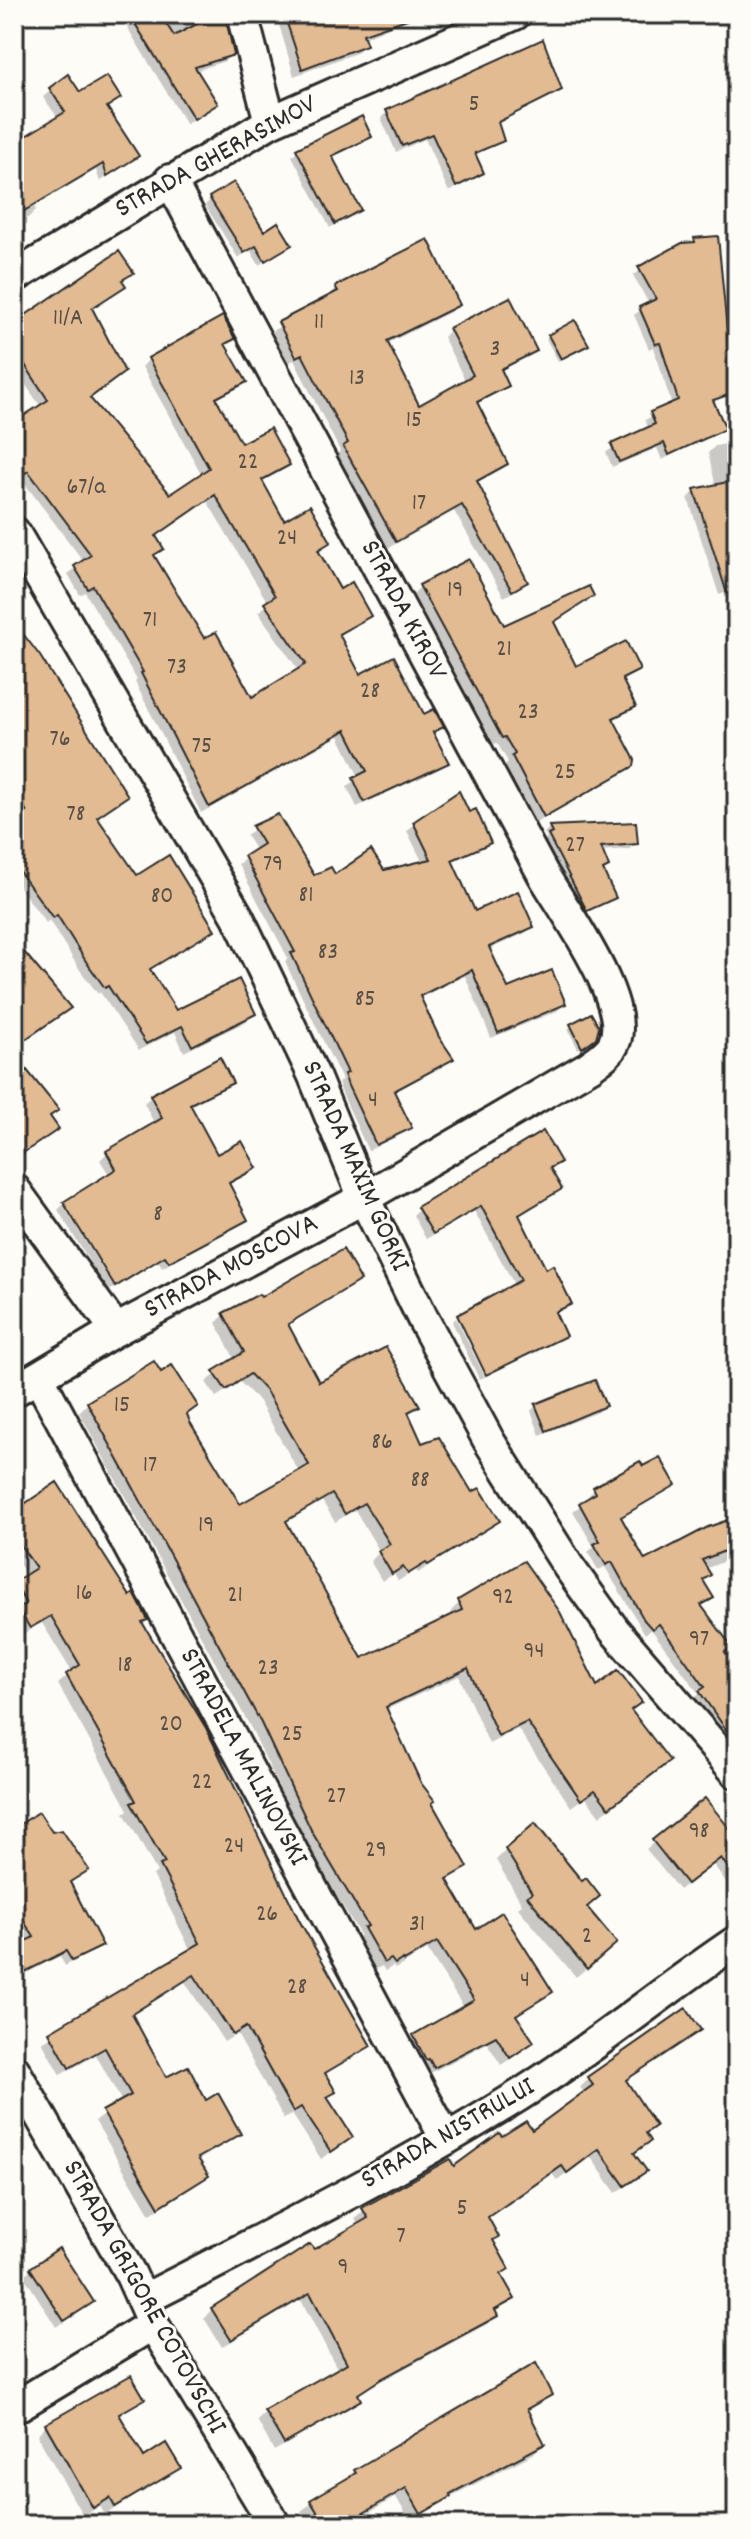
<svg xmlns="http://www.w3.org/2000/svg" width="751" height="2539" font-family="Dekko,sans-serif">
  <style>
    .shadow { fill: #0003; fill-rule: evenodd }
    .building { fill: #e2bb92; stroke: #2b2b2b; stroke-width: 2; fill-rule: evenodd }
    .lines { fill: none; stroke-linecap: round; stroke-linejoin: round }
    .street-casing { stroke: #2b2b2b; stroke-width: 36 }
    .street { stroke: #fdfcf7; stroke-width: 30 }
    .labels { text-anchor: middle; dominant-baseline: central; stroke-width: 6; stroke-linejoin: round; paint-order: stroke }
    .number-label { font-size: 24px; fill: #594f45 }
    .street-label { font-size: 28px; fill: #2b2b2b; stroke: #fdfcf7 }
  </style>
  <rect width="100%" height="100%" fill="#fdfcf7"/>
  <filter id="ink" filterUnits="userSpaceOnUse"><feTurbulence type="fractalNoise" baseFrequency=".0125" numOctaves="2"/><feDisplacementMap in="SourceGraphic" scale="16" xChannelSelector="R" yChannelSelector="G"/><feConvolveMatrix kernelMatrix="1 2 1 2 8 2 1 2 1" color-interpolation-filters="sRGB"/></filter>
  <g filter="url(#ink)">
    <g class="shadow">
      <polygon points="119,14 223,14 232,54 225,61 195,71 215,104 186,124"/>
      <polygon points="276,14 420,14 363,38 365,45 356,53 294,76"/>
      <polygon points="447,14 466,14 451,22"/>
      <polygon points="68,77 80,95 118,98 106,108 136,156 100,182 96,170 34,206 36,210 29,217 14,226 14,145 58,118 43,97"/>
      <polygon points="560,90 496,125 501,140 474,156 482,173 449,192 425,139 396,152 381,118 388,111"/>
      <polygon points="369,136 330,158 358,210 330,228 292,156 297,151"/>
      <polygon points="211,199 263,233 290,245 259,265 250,250 238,258 205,205"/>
      <polygon points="695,240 736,391 712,403 723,429 662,460 657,448 612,467 606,452 649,429 645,420 672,405 653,347 649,349 634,315 649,304 633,275"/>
      <path d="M131 272 121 281 123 286 116 293 90 310 123 372 88 399 169 497 202 475 142 367 149 359 232 338 225 346 244 382 215 401 240 446 287 465 261 482 283 523 329 542 317 552 339 591 369 616 338 636 359 676 441 727 432 735 446 762 439 769 357 807 347 787 359 777 339 736 201 813 135 682 137 680 85 592 80 595 68 574 84 562 19 476 14 481V424L41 407 14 368V320ZM207 501 268 603 258 612 299 671 251 700 204 641 153 557 161 549 154 537Z"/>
      <polygon points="336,287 457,304 450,312 386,344 418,407 466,382 443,337 451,329 535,351 500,372 507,386 476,405 505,464 476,483 526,581 518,589 504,597 454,511 388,548 336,455 340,451 294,360 288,363 272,331 330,298"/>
      <polygon points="549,336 583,348 558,361 546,339"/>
      <polygon points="737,442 737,589 719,595 688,498 695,491 716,487 708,453 715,446"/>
      <polygon points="421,586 503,627 592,596 553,624 575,668 638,670 621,682 634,707 612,721 632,765 536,823 505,765 508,762 497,743 494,744 413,594"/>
      <polygon points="14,609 22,622 16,628 125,796 95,818 137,878 212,929 149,970 175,1012 254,1014 247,1021 184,1052 175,1032 139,1050 100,992 98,994 80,970 49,920 46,923 14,880 14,824 20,819 14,809"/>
      <polygon points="737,620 737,641 733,624"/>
      <polygon points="468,814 488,842 451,863 474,914 532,926 525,933 488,950 507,990 564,1004 557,1011 491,1038 465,976 419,998 451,1059 393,1093 410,1128 368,1151 342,1093 338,1083 342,1080 285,962 288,958 238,864 256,851 246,835 277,816 314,878 334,877 423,863 407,831 414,824"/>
      <polygon points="634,824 635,843 630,849 600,851 607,867 602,872 614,897 582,915 543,842 547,838 544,833 549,828"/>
      <polygon points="14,948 61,1014 24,1041 14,1053"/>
      <polygon points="590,1016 589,1042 578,1049 568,1029"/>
      <polygon points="219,1060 231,1083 189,1107 216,1157 255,1168 228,1185 245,1220 162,1268 158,1261 117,1286 66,1203 110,1176 100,1160 107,1153 155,1125 144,1103 151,1097"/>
      <polygon points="559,1161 549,1170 559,1188 517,1217 545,1272 569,1303 553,1315 564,1335 488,1375 460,1315 515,1286 474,1211 426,1239 413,1215 419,1209"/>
      <polygon points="63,1205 114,1288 108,1292 58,1210"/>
      <polygon points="358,1280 287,1326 318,1385 417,1406 407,1416 421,1446 497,1521 418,1573 416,1570 398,1581 394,1574 382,1581 370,1561 380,1552 355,1510 335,1522 322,1501 285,1523 361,1661 453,1617 451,1611 460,1602 596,1689 640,1702 630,1711 659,1769 600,1816 585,1797 571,1807 518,1729 489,1744 459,1676 385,1710 430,1804 466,1867 446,1882 475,1932 550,1992 515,2017 531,2042 522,2051 501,2065 487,2043 425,2076 405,2045 464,2008 427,1950 395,1969 393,1966 385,1971 382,1966 375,1970 356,1939 360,1935 304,1841 253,1732 79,1412 88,1403 160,1375 196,1406 185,1416 239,1506 299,1472 258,1400 240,1382 216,1397 206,1382 235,1360 216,1323 225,1314 260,1300"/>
      <polygon points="14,1310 26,1330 14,1340"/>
      <polygon points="456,1318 485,1377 479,1379 452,1322"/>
      <polygon points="536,1405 604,1406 598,1412 540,1435 531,1411"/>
      <polygon points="642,1469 673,1485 620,1518 644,1563 737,1518 737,1556 705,1569 708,1575 702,1581 711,1597 700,1606 737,1673 737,1732 719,1735 694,1699 699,1694 651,1629 645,1634 605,1567 598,1570 588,1552 594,1547 573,1511 590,1499 588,1496 595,1489"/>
      <polygon points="14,1513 145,1619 141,1624 297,1921 368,2046 324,2075 334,2092 326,2099 350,2137 321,2159 292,2114 284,2119 237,2034 224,2042 185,1982 131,2016 165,2080 205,2102 239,2134 197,2161 207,2176 198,2184 150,2214 95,2121 122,2102 96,2055 60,2075 42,2042 191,1951 153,1875 157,1872 124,1813 128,1810 58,1684 72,1672 42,1623 21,1635 14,1624 18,1612 14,1606 14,1584 27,1576 14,1556"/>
      <polygon points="704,1801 737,1843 737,1897 713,1864 679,1890 646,1849"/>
      <polygon points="14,1830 51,1834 86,1870 69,1884 100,1945 65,1966 60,1956 18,1977 14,1949 27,1942 14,1922"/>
      <polygon points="506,1850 585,1908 605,1953 576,1977 518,1908 522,1904 496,1860"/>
      <polygon points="698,2030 624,2082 649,2140 632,2154 644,2171 635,2180 616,2193 590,2156 557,2180 552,2174 486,2219 491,2242 507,2268 499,2276 512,2298 494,2312 487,2324 370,2387 357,2396 359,2399 350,2408 274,2451 257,2420 265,2412 338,2370 301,2300 222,2347 204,2318 212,2309 358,2224 355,2219 364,2210 454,2169 501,2139 531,2133 585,2094 580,2087 589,2078"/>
      <polygon points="31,2269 91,2302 56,2327 24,2276"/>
      <polygon points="14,2337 24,2354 14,2363"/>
      <polygon points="550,2395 526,2412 543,2444 533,2454 446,2499 411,2523 396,2497 348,2525 309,2525 301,2511 355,2471"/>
      <polygon points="142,2399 119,2416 144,2459 179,2468 105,2515 100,2506 83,2516 37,2435 46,2425"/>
      <polygon points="208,2514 214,2525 190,2525"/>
    </g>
    <g class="building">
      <polygon points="148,14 160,14 174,36 216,14 225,14 234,55 195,67 218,104 194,119 134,22"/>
      <polygon points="284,14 409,14 410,18 363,34 367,45 302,69"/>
      <polygon points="543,39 562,90 498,122 504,141 475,153 484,173 456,187 432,134 402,146 386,110"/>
      <polygon points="68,74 80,92 107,76 121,98 107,107 139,156 107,176 103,164 14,217 14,143 65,112 49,88"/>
      <polygon points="362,116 372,137 332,156 361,210 335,224 296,149"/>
      <polygon points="234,182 264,231 278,222 292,245 265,261 256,246 244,253 209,197"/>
      <polygon points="718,236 731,372 737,388 737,392 713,400 726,429 669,455 664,443 619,462 611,444 655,424 650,412 678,400 660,343 655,344 639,307 656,299 638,267 682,243 695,242 694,238"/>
      <polygon points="428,239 460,305 387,341 419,405 473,375 449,328 510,297 537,351 501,369 509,386 477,402 508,464 477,481 528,582 512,591 462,505 396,542 343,446 348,443 302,354 296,357 278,322 338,291 335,286"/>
      <path d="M119 251 134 273 122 280 126 286 92 308 125 372 90 398 170 494 209 468 148 358 223 316 235 339 225 344 247 382 216 398 241 443 270 428 290 465 262 480 284 520 310 505 331 542 318 550 340 589 352 582 371 616 339 634 360 674 394 656 424 714 434 709 444 727 433 732 449 763 364 802 353 778 367 771 346 730 209 807 141 673 143 672 93 586 88 589 74 566 91 555 28 471 14 481V422L48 400 23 362 14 368V323ZM215 495 275 596 264 603 306 664 252 697 216 632 204 638 154 555 164 549 156 536Z"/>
      <polygon points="575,320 589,345 561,359 548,335"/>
      <polygon points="737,480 737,605 731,606 694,489"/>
      <polygon points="469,559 504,625 589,586 594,596 554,622 576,666 626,641 640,670 622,679 636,707 613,718 635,760 634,766 544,817 512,756 515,754 505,737 502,738 419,585"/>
      <polygon points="14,622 40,656 128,796 97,817 137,875 169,855 215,930 150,969 176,1010 239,979 256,1014 192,1046 182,1026 146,1044 108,986 105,988 87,963 57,915 53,918 14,864 14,821 27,812 14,791"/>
      <polygon points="459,791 469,812 476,809 491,843 452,860 475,911 518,891 534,927 489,947 508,988 552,970 566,1004 498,1033 472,970 420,996 439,1037 454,1059 394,1091 412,1128 376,1145 348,1086 344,1074 348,1073 291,953 295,952 244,856 263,844 252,826 278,814 314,875 331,867 335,874 371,850 384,870 431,859 413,822"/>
      <polygon points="636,822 638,844 601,847 609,867 603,870 616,898 587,911 548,835 552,833 549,826"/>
      <polygon points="14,940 71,1008 14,1047"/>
      <polygon points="591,1013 599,1027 596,1038 582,1048 570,1024"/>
      <polygon points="14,1054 59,1110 50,1116 59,1129 14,1159"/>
      <polygon points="220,1057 233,1083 190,1104 217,1154 242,1141 257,1168 229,1183 248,1220 169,1262 165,1256 115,1287 63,1202 116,1169 106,1151 162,1118 150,1095"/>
      <polygon points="543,1131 561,1162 550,1168 562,1189 519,1215 546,1269 553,1265 572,1304 555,1312 566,1336 486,1375 457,1315 521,1280 481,1206 433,1234 417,1207"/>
      <polygon points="343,1249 361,1280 288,1324 319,1382 386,1347 420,1406 408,1412 422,1443 439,1437 472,1492 480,1488 500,1521 428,1565 426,1563 408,1574 403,1567 392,1574 378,1551 390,1544 364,1503 345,1514 332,1494 286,1521 362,1658 462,1610 458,1600 524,1561 560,1612 597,1686 618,1670 642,1702 631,1710 670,1761 609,1808 595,1790 581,1800 527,1722 498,1736 468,1668 386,1707 421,1783 435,1801 432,1803 468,1867 447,1879 476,1929 502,1912 553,1992 516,2015 534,2042 510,2058 496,2036 434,2068 429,2059 426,2060 413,2035 474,2000 437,1942 404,1961 403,1959 395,1964 391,1959 384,1963 364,1928 368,1926 312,1832 261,1723 87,1402 154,1361 161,1372 172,1365 198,1406 187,1414 190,1422 240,1504 309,1465 266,1391 250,1374 226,1390 213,1371 244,1352 223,1313 259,1294 261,1297"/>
      <polygon points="595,1380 606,1406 546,1431 535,1404"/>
      <polygon points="660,1457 676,1485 621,1517 645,1560 708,1527 737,1517 737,1546 702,1560 711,1575 703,1580 714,1598 701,1605 732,1647 725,1652 737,1669 737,1745 699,1691 705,1687 659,1624 652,1629 644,1620 612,1562 606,1565 594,1544 600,1541 579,1503 596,1493 593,1487 640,1461 643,1466"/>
      <polygon points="57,1482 130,1596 134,1593 148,1620 142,1622 206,1728 299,1920 371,2046 325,2073 336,2092 327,2097 353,2137 331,2152 301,2107 293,2112 246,2027 233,2035 194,1975 132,2014 166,2077 188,2066 206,2100 218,2093 241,2134 198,2158 209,2176 159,2207 102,2111 131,2095 105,2048 69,2068 49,2032 200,1943 160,1865 165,1863 131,1803 136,1801 66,1674 80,1665 51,1616 30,1628 18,1609 26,1604 14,1582 36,1568 14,1536 14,1511"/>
      <polygon points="705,1798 737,1838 737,1881 721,1858 687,1884 652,1840"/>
      <polygon points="39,1812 52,1832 62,1830 89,1870 70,1882 103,1946 72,1961 66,1951 25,1972 14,1947 34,1937 14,1906 14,1828"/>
      <polygon points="535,1823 582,1881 586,1878 600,1896 587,1907 617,1943 587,1969 527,1896 532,1893 505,1849"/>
      <polygon points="686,2008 701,2030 626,2080 656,2126 646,2133 651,2141 634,2153 647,2171 625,2186 599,2149 567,2173 562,2166 488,2217 499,2237 493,2240 509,2269 501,2274 515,2299 495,2310 498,2316 381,2379 358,2394 361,2400 284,2444 264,2410 347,2363 310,2293 231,2340 211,2308 310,2244 314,2249 368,2218 362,2208 450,2159 454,2166 499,2133 502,2136 526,2121 532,2130 593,2085 587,2077"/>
      <polygon points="59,2248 94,2302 64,2321 30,2268"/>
      <polygon points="536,2363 552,2395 527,2409 545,2444 450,2494 451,2497 421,2514 406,2488 343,2525 325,2525 310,2500 356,2473 354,2470"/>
      <polygon points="131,2375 145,2399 119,2414 144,2457 166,2443 181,2468 115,2507 110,2498 93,2508 45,2424"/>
    </g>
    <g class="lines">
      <g class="street-casing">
        <g id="street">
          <polyline points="242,14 270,122"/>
          <polyline points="14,277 270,122 515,14"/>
          <polyline points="14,532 238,917 313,1074 364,1198 423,1319 489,1441 568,1566 614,1630 737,1773"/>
          <polyline points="14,1189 116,1330"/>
          <polyline points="39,1378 446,2139"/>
          <path d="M14 1391 116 1330 364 1198 590 1066C598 1060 609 1053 613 1045 635 1007 563 909 543 874L170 180"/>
          <polyline points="14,2070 131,2275 153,2324 275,2525"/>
          <path d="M143 2300C270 2235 398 2171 518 2096 595 2048 662 1991 737 1941"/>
          <polyline points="14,2408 153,2324"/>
        </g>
      </g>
      <use href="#street" class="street"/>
    </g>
  </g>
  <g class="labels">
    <g class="number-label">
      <text x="474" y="105">5</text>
      <text x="68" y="319">11/A</text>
      <text x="319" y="323">11</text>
      <text x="495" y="350">3</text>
      <text x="357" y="379">13</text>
      <text x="414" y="421">15</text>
      <text x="248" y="463">22</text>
      <text x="86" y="488">67/a</text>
      <text x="419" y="504">17</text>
      <text x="287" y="539">24</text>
      <text x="455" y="591">19</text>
      <text x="150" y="621">71</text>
      <text x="504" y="650">21</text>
      <text x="177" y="668">73</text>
      <text x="370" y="692">28</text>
      <text x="528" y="713">23</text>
      <text x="60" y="740">76</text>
      <text x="202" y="747">75</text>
      <text x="565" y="773">25</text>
      <text x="76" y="815">78</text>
      <text x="575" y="846">27</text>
      <text x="273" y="865">79</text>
      <text x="306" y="896">81</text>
      <text x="162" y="897">80</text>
      <text x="328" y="953">83</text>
      <text x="365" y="1000">85</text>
      <text x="373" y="1101">4</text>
      <text x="158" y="1215">8</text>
      <text x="122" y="1406">15</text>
      <text x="382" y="1443">86</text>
      <text x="150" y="1466">17</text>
      <text x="420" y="1481">88</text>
      <text x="206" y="1526">19</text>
      <text x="84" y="1594">16</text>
      <text x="235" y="1596">21</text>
      <text x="503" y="1598">92</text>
      <text x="699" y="1640">97</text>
      <text x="534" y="1652">94</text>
      <text x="125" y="1666">18</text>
      <text x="268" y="1669">23</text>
      <text x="171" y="1725">20</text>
      <text x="292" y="1735">25</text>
      <text x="202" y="1783">22</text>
      <text x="336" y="1797">27</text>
      <text x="699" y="1832">98</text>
      <text x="234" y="1847">24</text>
      <text x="376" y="1851">29</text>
      <text x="267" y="1915">26</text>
      <text x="417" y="1925">31</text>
      <text x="587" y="1937">2</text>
      <text x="525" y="1981">4</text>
      <text x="297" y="1988">28</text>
      <text x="462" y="2209">5</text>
      <text x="401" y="2237">7</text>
      <text x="343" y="2268">9</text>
    </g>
    <g class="street-label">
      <text transform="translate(217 158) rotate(-29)">STRADA GHERASIMOV</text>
      <text transform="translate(402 611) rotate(62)">STRADA KIROV</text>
      <text transform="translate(354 1167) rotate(66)">STRADA MAXIM GORKI</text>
      <text transform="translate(232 1268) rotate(-28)">STRADA MOSCOVA</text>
      <text transform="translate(242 1758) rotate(62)">STRADELA MALINOVSKI</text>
      <text transform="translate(449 2135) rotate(-30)">STRADA NISTRULUI</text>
      <text transform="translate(143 2298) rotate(61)">STRADA GRIGORE COTOVSCHI</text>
    </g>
  </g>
  <rect width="751" height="2539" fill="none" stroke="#fdfcf7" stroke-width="48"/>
  <rect x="24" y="24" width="703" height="2491" fill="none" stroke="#2b2b2b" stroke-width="3" filter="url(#ink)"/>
</svg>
